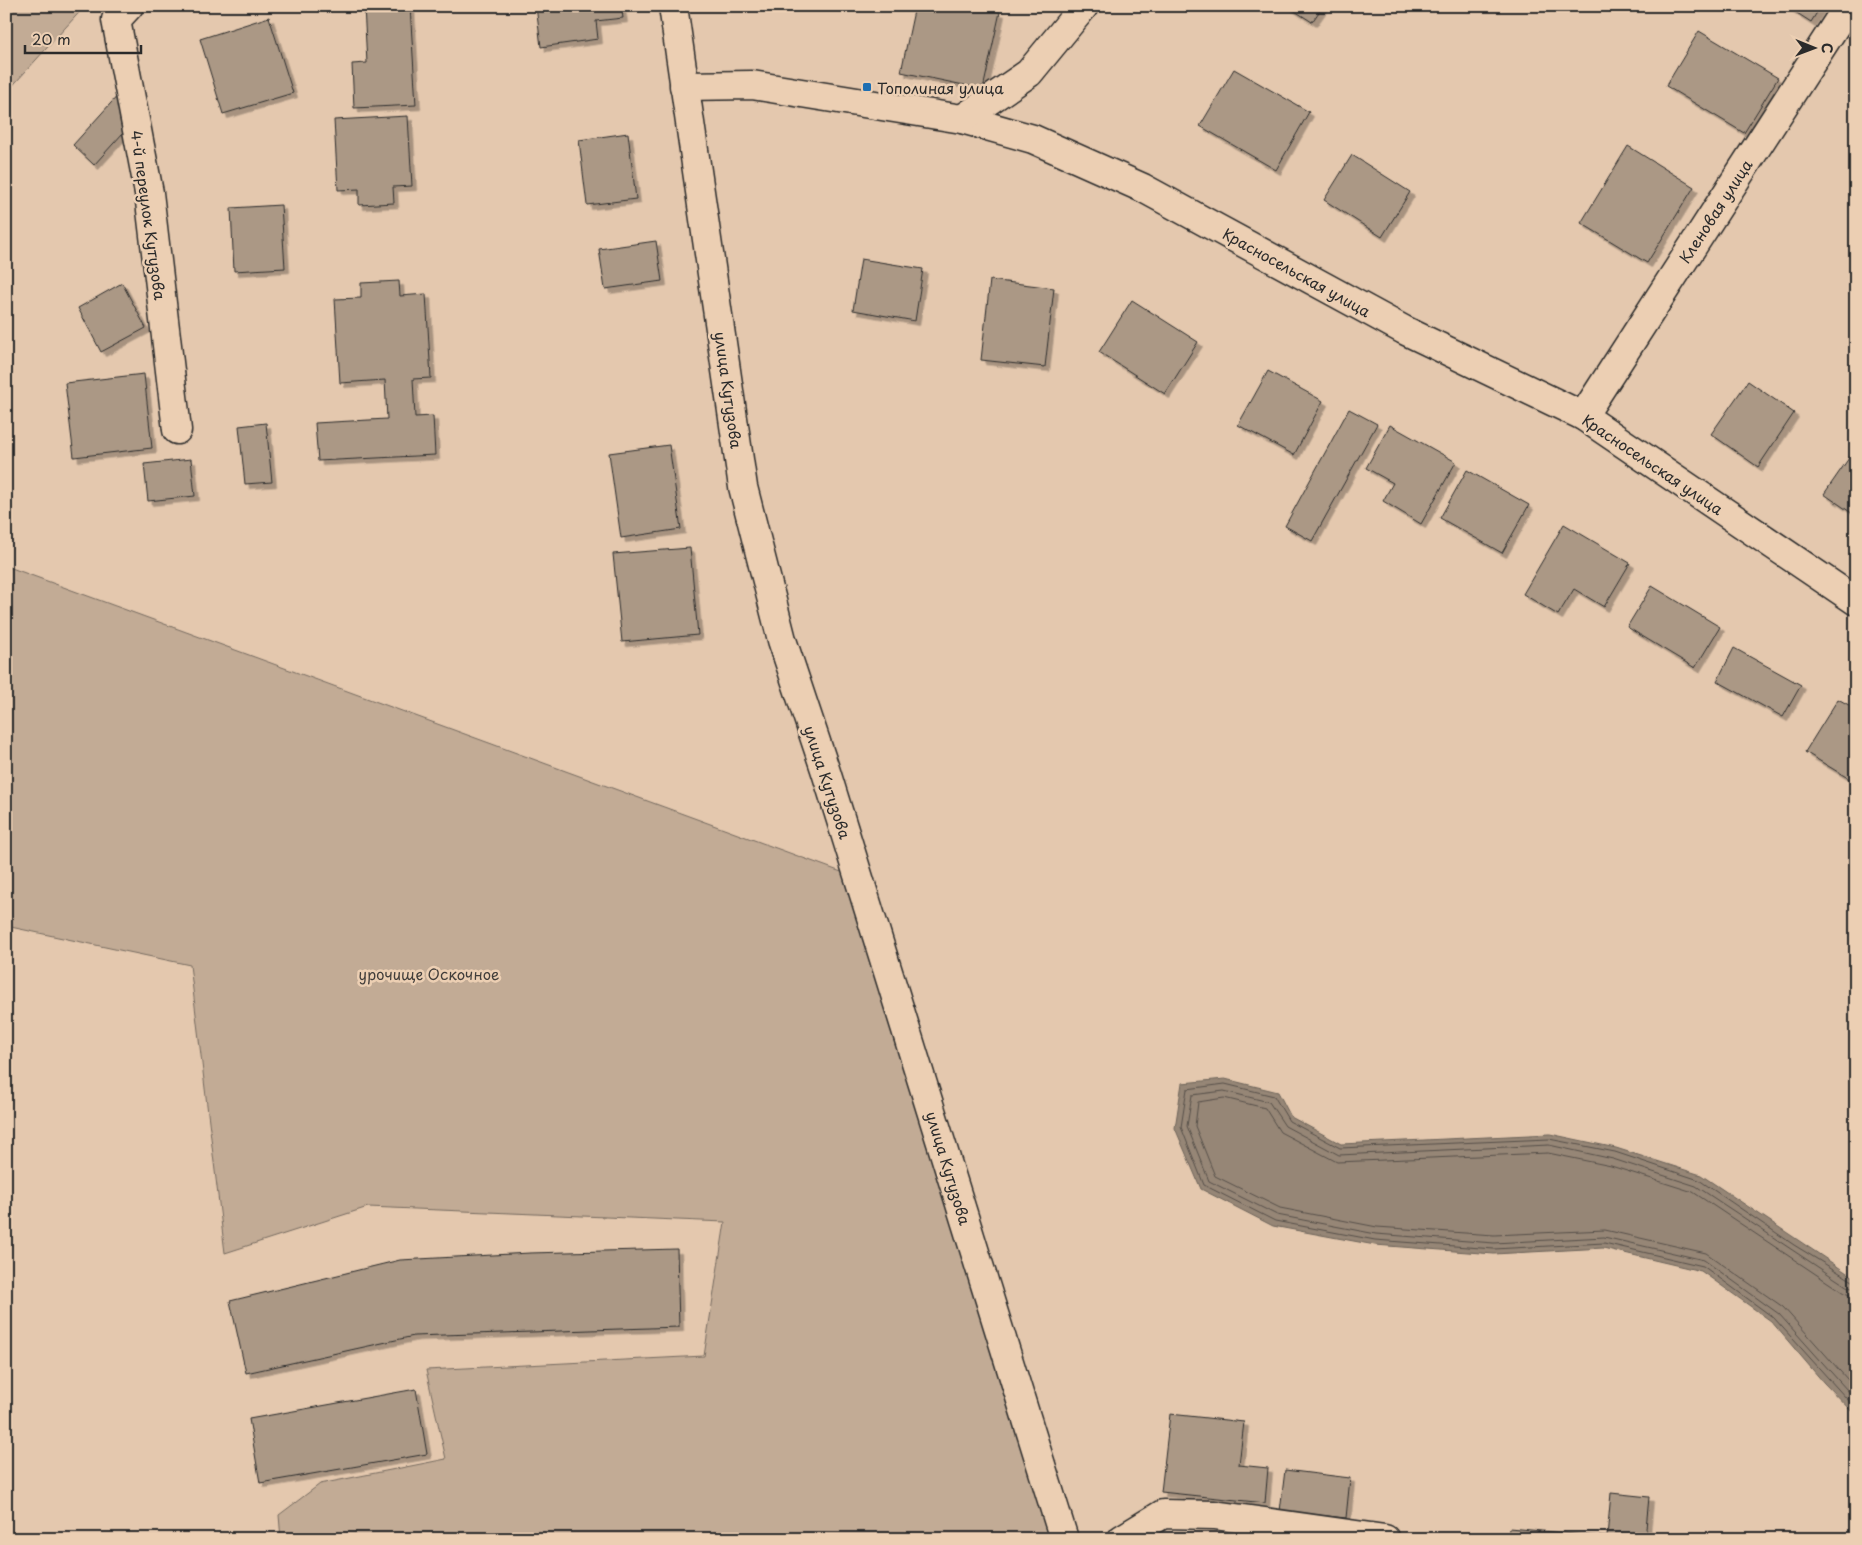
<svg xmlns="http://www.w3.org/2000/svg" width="1862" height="1545" font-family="'Playpen Sans',sans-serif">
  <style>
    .green { fill: #c2ab95; stroke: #766b60 }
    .water { fill: #968676; stroke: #6b6258 }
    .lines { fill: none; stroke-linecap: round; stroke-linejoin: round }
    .shore { stroke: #564f49; stroke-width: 1 }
    .building { fill: #ab9885; stroke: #2b2b2b; filter: url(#shadow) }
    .minor-casing { stroke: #2b2b2b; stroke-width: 31 }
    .minor { stroke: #eccfb3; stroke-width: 28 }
    .poi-dot { fill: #1f6fb2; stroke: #eccfb3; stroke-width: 2 }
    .labels { text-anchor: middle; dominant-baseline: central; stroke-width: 5; stroke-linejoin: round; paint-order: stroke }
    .poi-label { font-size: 15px; fill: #2b2b2b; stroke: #eccfb3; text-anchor: start }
    .street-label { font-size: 15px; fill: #2b2b2b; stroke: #eccfb3 }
    .park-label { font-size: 15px; fill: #423e3b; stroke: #eccfb3 }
  </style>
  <defs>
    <filter id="shadow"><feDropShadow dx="4.5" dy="4.5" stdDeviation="0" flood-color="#0004"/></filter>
  </defs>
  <rect width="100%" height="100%" fill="#e4c8ae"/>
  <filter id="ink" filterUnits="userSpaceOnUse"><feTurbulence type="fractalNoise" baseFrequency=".02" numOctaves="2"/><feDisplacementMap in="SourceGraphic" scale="10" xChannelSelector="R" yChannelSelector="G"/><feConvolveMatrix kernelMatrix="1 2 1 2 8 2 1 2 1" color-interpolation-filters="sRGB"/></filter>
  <g filter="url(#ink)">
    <g class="green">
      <polygon points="6,6 85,6 6,93"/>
      <polygon points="6,566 855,877 1057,1539 281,1539 279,1515 320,1484 446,1459 426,1370 704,1356 725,1222 368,1207 225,1253 190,965 6,926"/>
    </g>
    <polygon class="water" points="1225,1079 1278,1092 1291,1117 1341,1144 1550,1134 1616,1148 1701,1175 1856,1279 1856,1416 1824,1383 1771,1321 1701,1271 1603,1248 1494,1254 1375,1245 1273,1226 1201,1189 1175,1128 1182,1083"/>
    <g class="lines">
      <g class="shore">
        <polyline points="1856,1283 1794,1245 1699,1180 1615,1152 1549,1139 1340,1148 1289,1121 1274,1096 1225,1084 1187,1089 1181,1127 1204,1185 1275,1221 1375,1240 1494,1249 1604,1243 1703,1266 1774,1318 1856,1409"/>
        <polyline points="1856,1289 1848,1287 1696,1186 1613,1159 1549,1145 1339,1155 1285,1126 1269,1102 1224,1091 1192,1095 1187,1126 1209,1181 1277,1215 1376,1234 1494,1243 1604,1237 1704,1260 1779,1314 1856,1400"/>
        <polyline points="1856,1297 1844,1293 1693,1192 1611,1166 1548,1153 1337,1162 1280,1132 1265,1108 1224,1098 1198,1102 1195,1126 1215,1176 1280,1208 1377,1227 1494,1235 1605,1230 1706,1253 1783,1307 1856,1389"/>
      </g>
    </g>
    <g class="building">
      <polygon points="364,6 410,6 416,105 354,108 352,64 367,63"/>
      <polygon points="536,6 621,6 623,18 596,21 598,39 541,47"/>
      <polygon points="915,6 969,6 1000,12 983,89 901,72"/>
      <polygon points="1287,6 1323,6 1312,22"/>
      <polygon points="1786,6 1821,6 1811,22"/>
      <polygon points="269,17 293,93 223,114 200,39"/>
      <polygon points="1699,31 1778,78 1744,133 1666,86"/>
      <polygon points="1234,69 1309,112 1276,170 1200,126"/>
      <polygon points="120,93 142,112 94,165 73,145"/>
      <polygon points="408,116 412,186 393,187 394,203 359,205 359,189 338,190 334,120"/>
      <polygon points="628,133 636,199 587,205 579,140"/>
      <polygon points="1628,146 1694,187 1647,263 1581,223"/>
      <polygon points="1352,155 1410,192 1382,237 1324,200"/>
      <polygon points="281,205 285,268 234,271 231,208"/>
      <polygon points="656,241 662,281 605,289 599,249"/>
      <polygon points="861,259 923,269 915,321 853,310"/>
      <polygon points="990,280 1054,288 1045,367 981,360"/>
      <polygon points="399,281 400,296 426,294 431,378 413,379 415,417 433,416 435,455 318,461 315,423 387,419 385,380 340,383 335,299 361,298 361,283"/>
      <polygon points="122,283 146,328 101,352 78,308"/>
      <polygon points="1132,300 1198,342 1165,394 1099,352"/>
      <polygon points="1268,371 1323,401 1294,455 1238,425"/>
      <polygon points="144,374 152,448 74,457 65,383"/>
      <polygon points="1748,381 1794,413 1758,467 1711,434"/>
      <polygon points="1349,409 1377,424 1312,541 1285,526"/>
      <polygon points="266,423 272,482 245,484 239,426"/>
      <polygon points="1390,425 1456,462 1421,524 1383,501 1393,483 1366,468"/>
      <polygon points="669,445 681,529 621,538 609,453"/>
      <polygon points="1856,448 1856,516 1824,494"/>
      <polygon points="191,459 195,496 148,501 144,464"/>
      <polygon points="1467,470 1529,505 1502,553 1440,518"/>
      <polygon points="1564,524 1630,563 1604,607 1574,589 1558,615 1523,594"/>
      <polygon points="690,548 698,635 622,642 613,554"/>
      <polygon points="1652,586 1720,627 1695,668 1627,627"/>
      <polygon points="1734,648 1801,685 1783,717 1717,681"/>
      <polygon points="1838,699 1856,709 1856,783 1805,752"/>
      <polygon points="677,1249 679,1327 414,1336 246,1373 230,1301 400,1260 530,1253"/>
      <polygon points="416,1389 427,1454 260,1483 249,1419"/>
      <polygon points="1170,1414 1244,1422 1239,1465 1268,1468 1265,1503 1161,1492"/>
      <polygon points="1285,1470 1350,1478 1346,1518 1280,1511"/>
      <polygon points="1611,1493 1649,1497 1645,1539 1508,1539 1509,1528 1607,1537"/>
    </g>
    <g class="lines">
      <g class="minor-casing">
        <g id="minor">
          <polyline points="129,6 116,20 149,193 177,430"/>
          <polyline points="673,6 743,487 782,640 826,772 1064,1539"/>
          <polyline points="684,86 752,85 962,119 1033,139 1143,188 1404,330 1583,416 1856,601"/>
          <polyline points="962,119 1029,73 1084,6"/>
          <polyline points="1583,416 1848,6"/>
          <polyline points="1122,1539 1163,1514 1214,1515 1385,1539"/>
        </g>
      </g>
      <use href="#minor" class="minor"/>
    </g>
  </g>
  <rect class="poi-dot" x="862" y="82" width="10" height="10" rx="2.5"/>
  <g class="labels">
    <g class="poi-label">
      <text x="877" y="87">Тополиная улица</text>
    </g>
    <g class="street-label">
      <text transform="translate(1715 211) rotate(-57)">Кленовая улица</text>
      <text transform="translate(149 215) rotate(82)">4-й переулок Кутузова</text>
      <text transform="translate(1297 272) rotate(29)">Красносельская улица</text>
      <text transform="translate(729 390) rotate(82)">улица Кутузова</text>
      <text transform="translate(1653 464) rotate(34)">Красносельская улица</text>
      <text transform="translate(828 782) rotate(72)">улица Кутузова</text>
      <text transform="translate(949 1168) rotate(73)">улица Кутузова</text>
    </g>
    <g class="park-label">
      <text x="429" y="973">урочище Оскочное</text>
    </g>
  </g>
  <rect width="1862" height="1545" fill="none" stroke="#eccfb3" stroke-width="25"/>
  <rect x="12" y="12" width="1837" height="1520" fill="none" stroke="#2b2b2b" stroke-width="2" filter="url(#ink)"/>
  <g transform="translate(1814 48) rotate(91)" stroke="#eccfb3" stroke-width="4" paint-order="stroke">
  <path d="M0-4L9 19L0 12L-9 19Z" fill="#2b2b2b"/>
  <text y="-8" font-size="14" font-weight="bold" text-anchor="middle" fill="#2b2b2b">С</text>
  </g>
  <path d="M25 45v8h116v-8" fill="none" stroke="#2b2b2b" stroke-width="2.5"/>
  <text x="32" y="45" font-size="15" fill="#2b2b2b" stroke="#eccfb3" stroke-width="4" paint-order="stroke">20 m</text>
</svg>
